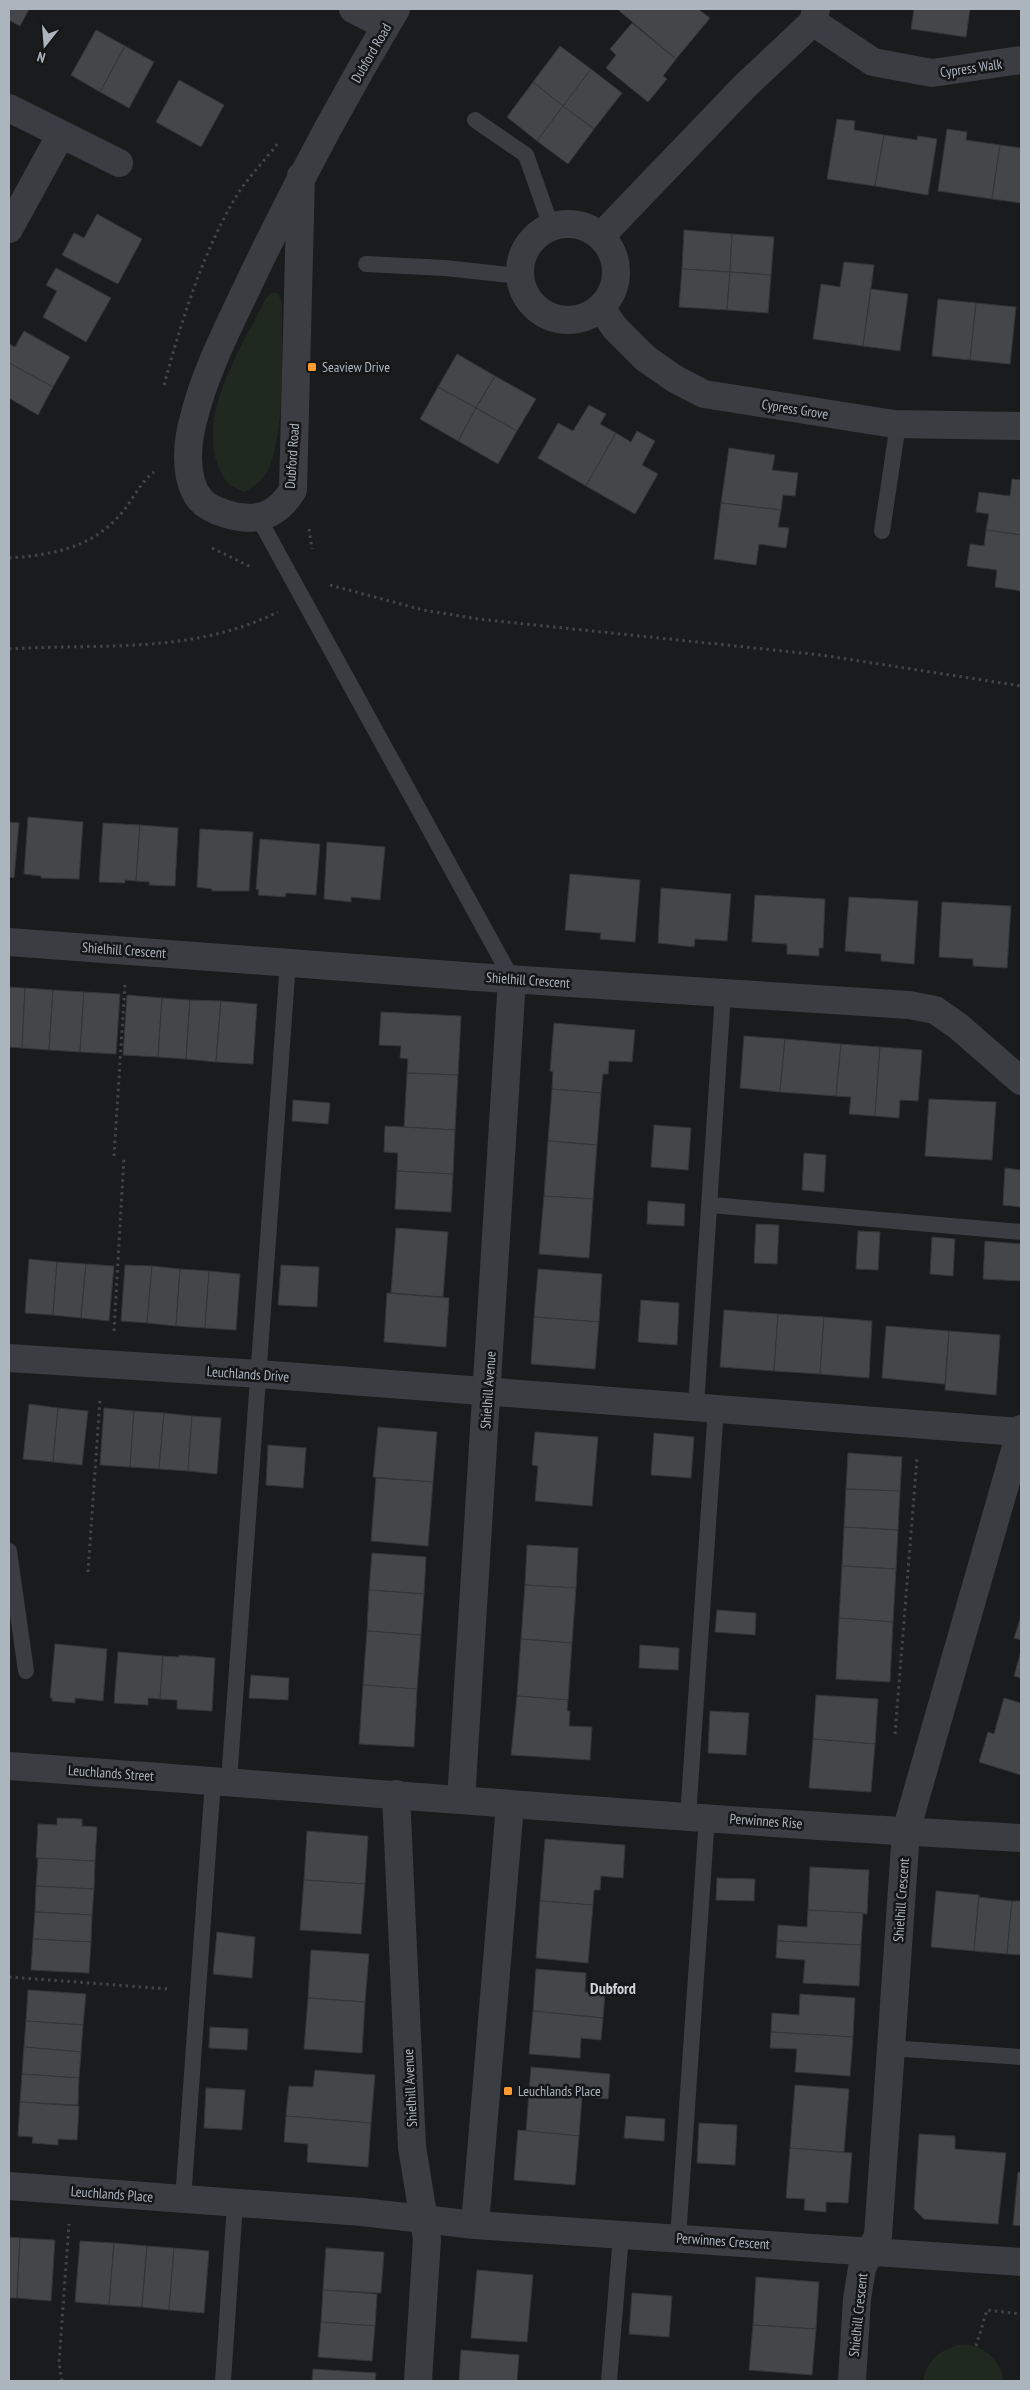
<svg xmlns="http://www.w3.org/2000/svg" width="1030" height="2390" font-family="'PT Sans Narrow',sans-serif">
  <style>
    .green { fill: #202920 }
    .building { fill: #44464a; stroke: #343539 }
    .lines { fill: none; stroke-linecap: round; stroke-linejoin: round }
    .path { stroke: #41454a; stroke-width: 3; stroke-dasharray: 2.5 4; stroke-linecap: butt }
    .service { stroke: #3b3d43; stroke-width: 16 }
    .minor { stroke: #3b3d43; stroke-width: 28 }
    .tertiary { stroke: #3b3d43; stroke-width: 28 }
    .poi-dot { fill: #ff9b31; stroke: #151618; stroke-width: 2 }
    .labels { text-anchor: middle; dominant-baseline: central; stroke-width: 5; stroke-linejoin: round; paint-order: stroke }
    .street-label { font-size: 14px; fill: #acb4be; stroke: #151618 }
    .poi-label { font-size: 14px; fill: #acb4be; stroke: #151618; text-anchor: start }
    .quarter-label { font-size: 16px; font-weight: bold; fill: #ced2d9; stroke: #151618 }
  </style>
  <rect width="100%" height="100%" fill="#1a1b1d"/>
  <g class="green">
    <path d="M271 293H277L282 301C281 342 287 443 265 475 260 483 252 487 245 492 228 486 223 480 217 463 199 410 243 345 266 298Z"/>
    <path d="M963 2344C985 2347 1000 2359 1004 2381H923C927 2359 942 2348 963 2344Z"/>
  </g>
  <g class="building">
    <polygon points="9,9 29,9 20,26 9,20"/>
    <polygon points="617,9 698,9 710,18 676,59"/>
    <polygon points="914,9 970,9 966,37 911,29"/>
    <polygon points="632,23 676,59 663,76 667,79 648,102 606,68 616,55 610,49"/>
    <polygon points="96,30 125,46 100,92 71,75"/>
    <polygon points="125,46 154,62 129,108 100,92"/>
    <polygon points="560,46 591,69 563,106 533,82"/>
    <polygon points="591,69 622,93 594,129 563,106"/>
    <polygon points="179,80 224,105 201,147 156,122"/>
    <polygon points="533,82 563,106 537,141 507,117"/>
    <polygon points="563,106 594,129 568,164 537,141"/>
    <polygon points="837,119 855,121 854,130 884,135 875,186 827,179"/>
    <polygon points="947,129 967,132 966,140 1000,145 992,199 938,191"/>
    <polygon points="884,135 917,140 918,136 937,139 928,195 875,186"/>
    <polygon points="1000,145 1021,148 1021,203 992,199"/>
    <polygon points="97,214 142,239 118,284 62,255 74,233 84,238"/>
    <polygon points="684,230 732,234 730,272 682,269"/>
    <polygon points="732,234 774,237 771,275 730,272"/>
    <polygon points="844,262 874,265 863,346 813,339 821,284 840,287"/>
    <polygon points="56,268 111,298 86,342 43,317 57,291 46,285"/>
    <polygon points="682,269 730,272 727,310 679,307"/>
    <polygon points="730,272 771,275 768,313 727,310"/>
    <polygon points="871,289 908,294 900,351 863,346"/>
    <polygon points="938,299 976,303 970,360 932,356"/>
    <polygon points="976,303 1016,307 1010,364 970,360"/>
    <polygon points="24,331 70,357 53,387 9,363 9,344 15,347"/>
    <polygon points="457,354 495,376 476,408 438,387"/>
    <polygon points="9,363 53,387 38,415 9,398"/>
    <polygon points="495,376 536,399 517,431 476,408"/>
    <polygon points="438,387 476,408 458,441 420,419"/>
    <polygon points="589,405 606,414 600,424 616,433 586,486 538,458 558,423 573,431"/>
    <polygon points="476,408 517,431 498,464 458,441"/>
    <polygon points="637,431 655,441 642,465 658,474 635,514 586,486 616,433 631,442"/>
    <polygon points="729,448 775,455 772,470 798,473 795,496 783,495 781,510 721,503"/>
    <polygon points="1012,479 1021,480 1021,535 986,530 989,514 976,512 979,492 1010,496"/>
    <polygon points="721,503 781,510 778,527 789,528 786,548 759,544 756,565 714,559"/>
    <polygon points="986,530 1021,535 1021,591 995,587 997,570 967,566 970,544 984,546"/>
    <polygon points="28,817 83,822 79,879 41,878 41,876 24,874"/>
    <polygon points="9,822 19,823 14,878 9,877"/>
    <polygon points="103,823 140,825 136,881 125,880 125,883 99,882"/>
    <polygon points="140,825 178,828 175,886 149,885 150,882 136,881"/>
    <polygon points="200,829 253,832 249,891 212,891 212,889 197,887"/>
    <polygon points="260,839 320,844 316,895 286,893 285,897 258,895 259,890 256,889"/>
    <polygon points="327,842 385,847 380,900 351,897 351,902 324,899"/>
    <polygon points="570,874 640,880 635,942 600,939 601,933 565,930"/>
    <polygon points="661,888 731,894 727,941 695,939 694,947 658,943"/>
    <polygon points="755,895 825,899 823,948 819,948 819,956 787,954 787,944 752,942"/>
    <polygon points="849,897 918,901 914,964 881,961 881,954 845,951"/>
    <polygon points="942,902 1011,906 1007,968 973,966 973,959 939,957"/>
    <polygon points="9,987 25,988 22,1048 9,1047"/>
    <polygon points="25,988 53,990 49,1050 22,1048"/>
    <polygon points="53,990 84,992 80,1052 49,1050"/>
    <polygon points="84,992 120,994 116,1054 80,1052"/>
    <polygon points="127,995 162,998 158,1057 123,1055"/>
    <polygon points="162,998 190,1000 186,1059 158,1057"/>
    <polygon points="190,1000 221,1001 216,1062 186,1059"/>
    <polygon points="221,1001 257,1004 253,1064 216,1062"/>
    <polygon points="381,1012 461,1016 458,1075 407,1073 408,1059 400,1058 401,1046 379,1045"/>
    <polygon points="554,1023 635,1030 632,1062 609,1061 608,1074 603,1074 601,1093 552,1089 553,1072 550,1071"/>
    <polygon points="744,1036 785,1039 780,1092 740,1088"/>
    <polygon points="785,1039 841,1044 836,1096 780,1092"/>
    <polygon points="841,1044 880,1047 875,1116 849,1114 851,1097 836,1096"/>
    <polygon points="880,1047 922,1050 918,1101 900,1100 899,1118 875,1116"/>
    <polygon points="407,1073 458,1075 455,1130 404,1127"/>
    <polygon points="552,1089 601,1093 597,1145 548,1141"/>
    <polygon points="929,1099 996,1102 992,1160 925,1156"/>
    <polygon points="293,1100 330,1103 328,1124 292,1121"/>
    <polygon points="654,1125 691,1128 688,1170 651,1167"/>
    <polygon points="385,1126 455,1130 453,1174 397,1171 398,1153 384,1152"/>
    <polygon points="548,1141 597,1145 593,1199 544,1196"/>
    <polygon points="804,1153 826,1155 824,1192 802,1190"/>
    <polygon points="1005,1168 1021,1170 1021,1207 1003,1205"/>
    <polygon points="397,1171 453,1174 451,1212 395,1209"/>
    <polygon points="544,1196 593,1199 589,1258 539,1254"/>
    <polygon points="648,1201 685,1204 684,1226 647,1224"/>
    <polygon points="756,1224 779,1225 777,1264 754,1263"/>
    <polygon points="396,1228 448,1232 443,1297 391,1293"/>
    <polygon points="858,1231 880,1232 878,1270 856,1269"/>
    <polygon points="932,1237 955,1239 953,1276 930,1274"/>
    <polygon points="985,1241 1021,1244 1021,1281 983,1279"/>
    <polygon points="29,1259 57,1262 53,1315 25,1313"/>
    <polygon points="57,1262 86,1264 81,1318 53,1315"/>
    <polygon points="86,1264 114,1266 109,1321 81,1318"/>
    <polygon points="125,1265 152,1266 147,1323 121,1321"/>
    <polygon points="281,1265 319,1267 317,1307 278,1305"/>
    <polygon points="152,1266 180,1269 176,1326 147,1323"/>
    <polygon points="180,1269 209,1271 205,1328 176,1326"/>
    <polygon points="538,1269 602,1274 599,1322 534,1317"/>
    <polygon points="209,1271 240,1274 236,1330 205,1328"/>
    <polygon points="387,1293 449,1298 446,1347 384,1342"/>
    <polygon points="641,1300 679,1303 677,1345 638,1342"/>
    <polygon points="724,1310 778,1314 774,1371 720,1367"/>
    <polygon points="778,1314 824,1317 820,1374 774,1371"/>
    <polygon points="534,1317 599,1322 595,1369 531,1364"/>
    <polygon points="824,1317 872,1321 869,1378 820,1374"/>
    <polygon points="886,1326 949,1331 945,1384 882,1378"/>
    <polygon points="949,1331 1000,1335 996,1395 945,1390"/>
    <polygon points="29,1404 58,1408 53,1462 23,1459"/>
    <polygon points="58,1408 88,1411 82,1465 53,1462"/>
    <polygon points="104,1408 134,1411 130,1467 100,1465"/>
    <polygon points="134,1411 164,1413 159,1469 130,1467"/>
    <polygon points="164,1413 192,1416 188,1471 159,1469"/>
    <polygon points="192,1416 221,1418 217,1474 188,1471"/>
    <polygon points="378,1427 437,1432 433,1482 373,1477"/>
    <polygon points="535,1432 598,1437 592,1506 535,1501 538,1466 532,1465"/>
    <polygon points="654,1433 694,1437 691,1478 651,1475"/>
    <polygon points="268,1445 306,1448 303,1488 266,1485"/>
    <polygon points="848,1453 902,1457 900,1491 846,1489"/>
    <polygon points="376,1478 433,1482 428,1546 371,1541"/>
    <polygon points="846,1489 900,1491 898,1530 844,1527"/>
    <polygon points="844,1527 898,1530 896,1569 842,1566"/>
    <polygon points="527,1545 578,1548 576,1588 525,1585"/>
    <polygon points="372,1553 426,1557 424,1594 369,1590"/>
    <polygon points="842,1566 896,1569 893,1622 839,1618"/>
    <polygon points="525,1585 576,1588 572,1643 521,1639"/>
    <polygon points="369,1590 424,1594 421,1635 367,1631"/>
    <polygon points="717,1610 756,1613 755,1635 715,1632"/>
    <polygon points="1021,1616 1021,1640 1014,1638"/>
    <polygon points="839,1618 893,1622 890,1682 836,1679"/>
    <polygon points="367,1631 421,1635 417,1689 363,1685"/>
    <polygon points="521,1639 572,1643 568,1700 517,1696"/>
    <polygon points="55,1644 107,1649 103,1701 75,1698 75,1703 52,1701 52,1698 50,1698"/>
    <polygon points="640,1645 679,1648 678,1670 639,1668"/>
    <polygon points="1021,1651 1021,1678 1014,1676"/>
    <polygon points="118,1652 163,1656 160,1699 148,1698 148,1705 114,1703"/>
    <polygon points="179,1655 215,1658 212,1711 177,1709 177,1700 160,1699 163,1656 179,1657"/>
    <polygon points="251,1675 289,1678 288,1700 249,1698"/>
    <polygon points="363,1685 417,1689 414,1747 359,1744"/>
    <polygon points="816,1695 878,1699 875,1744 813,1739"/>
    <polygon points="517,1696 568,1700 567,1711 570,1711 569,1726 592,1727 590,1760 511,1755"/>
    <polygon points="1004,1698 1021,1703 1021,1775 979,1762 988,1732 994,1734"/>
    <polygon points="710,1711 749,1713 746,1755 708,1753"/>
    <polygon points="813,1739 875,1744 871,1792 809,1788"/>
    <polygon points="57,1818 82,1819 82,1826 97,1827 95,1861 36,1858 38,1824 57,1825"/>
    <polygon points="307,1831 368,1836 365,1884 304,1880"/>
    <polygon points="545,1839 625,1845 623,1878 601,1876 600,1890 594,1890 593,1905 540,1901"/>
    <polygon points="38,1858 95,1861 94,1889 36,1886"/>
    <polygon points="810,1867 869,1870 867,1914 808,1910"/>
    <polygon points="717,1878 755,1879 754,1901 716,1900"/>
    <polygon points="304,1880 365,1884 361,1934 300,1930"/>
    <polygon points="36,1886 94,1889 92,1915 35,1912"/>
    <polygon points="936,1891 979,1895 974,1951 931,1947"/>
    <polygon points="979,1897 1012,1901 1007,1954 974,1951"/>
    <polygon points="540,1901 593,1905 588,1963 536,1958"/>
    <polygon points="1012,1901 1021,1901 1021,1955 1007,1954"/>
    <polygon points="808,1910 863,1913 861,1945 777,1941 778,1925 807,1927"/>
    <polygon points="35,1912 92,1915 91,1942 33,1939"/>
    <polygon points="217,1932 255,1937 252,1978 213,1974"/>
    <polygon points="33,1939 91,1942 89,1973 31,1970"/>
    <polygon points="777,1941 861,1945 859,1986 803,1983 805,1960 776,1958"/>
    <polygon points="311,1950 369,1954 365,2002 308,1998"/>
    <polygon points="536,1969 586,1973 585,1992 605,1993 603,2018 533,2011"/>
    <polygon points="28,1990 86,1994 83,2025 26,2021"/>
    <polygon points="800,1994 855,1998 853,2037 771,2032 772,2013 799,2015"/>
    <polygon points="308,1998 365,2002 362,2053 304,2049"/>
    <polygon points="533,2011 603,2018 601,2040 581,2038 580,2058 529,2054"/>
    <polygon points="26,2021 83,2025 81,2052 24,2047"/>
    <polygon points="210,2027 248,2029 247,2050 209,2048"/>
    <polygon points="771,2032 853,2037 850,2076 795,2072 797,2049 770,2048"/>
    <polygon points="24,2047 81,2052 79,2078 22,2074"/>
    <polygon points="531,2067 610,2074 608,2099 582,2097 579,2136 526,2131"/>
    <polygon points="315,2070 375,2075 371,2123 286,2116 289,2086 313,2087"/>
    <polygon points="22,2074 79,2078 78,2105 20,2102"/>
    <polygon points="795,2085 849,2089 844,2152 790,2148"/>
    <polygon points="206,2088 245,2090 242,2130 204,2128"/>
    <polygon points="20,2102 79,2106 77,2140 58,2139 58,2145 32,2143 33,2137 18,2136"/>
    <polygon points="286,2116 371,2123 368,2167 307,2162 308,2144 284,2142"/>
    <polygon points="626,2116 665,2119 664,2141 624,2138"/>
    <polygon points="699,2123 737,2125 735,2165 697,2163"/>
    <polygon points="518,2130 579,2136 575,2185 514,2180"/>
    <polygon points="919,2134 955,2136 955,2149 1006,2153 998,2224 924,2219 914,2209"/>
    <polygon points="790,2148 852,2153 848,2203 826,2202 826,2212 804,2210 805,2199 786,2198"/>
    <polygon points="1018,2172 1021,2173 1021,2226 1013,2225"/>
    <polygon points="9,2237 20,2238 17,2298 9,2298"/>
    <polygon points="20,2238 55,2240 51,2301 17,2298"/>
    <polygon points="80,2241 114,2243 109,2305 75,2302"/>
    <polygon points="114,2243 147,2246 142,2307 109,2305"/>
    <polygon points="147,2246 174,2248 169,2310 142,2307"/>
    <polygon points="174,2248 209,2251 204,2313 169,2310"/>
    <polygon points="326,2248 384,2252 381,2293 323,2290"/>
    <polygon points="477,2270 533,2275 527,2342 471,2338"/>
    <polygon points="756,2277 819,2282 816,2329 753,2325"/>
    <polygon points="323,2290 377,2294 375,2326 321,2322"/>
    <polygon points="632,2293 672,2296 669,2337 629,2334"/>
    <polygon points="321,2322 375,2326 372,2361 318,2357"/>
    <polygon points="753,2325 816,2329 812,2375 749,2370"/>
    <polygon points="461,2350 519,2355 517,2381 459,2381"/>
    <polygon points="313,2369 376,2373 375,2381 312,2381"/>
  </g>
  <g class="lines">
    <g class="path">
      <path d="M164 385C181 323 201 257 234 200 245 180 264 162 278 143"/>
      <polyline points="309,529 312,549"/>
      <polyline points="212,548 251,567"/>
      <path d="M9 558C49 555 89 549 118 517 131 504 139 483 154 472"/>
      <polyline points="330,585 423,610 478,619 821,655 1021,686"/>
      <path d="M9 649C102 643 190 655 278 612"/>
      <polyline points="114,1156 125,984"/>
      <polyline points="114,1331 124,1157"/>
      <polyline points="88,1572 100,1399"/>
      <polyline points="895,1734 917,1458"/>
      <polyline points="9,1977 169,1989"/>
      <polyline points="976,2346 987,2310 1021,2314"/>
      <polyline points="62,2381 59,2363 69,2224"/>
    </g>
    <g class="service">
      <polyline points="475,120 526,155 551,226"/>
      <polyline points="366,264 445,268 520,276"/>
      <polyline points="258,517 512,979"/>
      <polyline points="882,531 898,424"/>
      <polyline points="711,1205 1021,1232"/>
      <polyline points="696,1406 723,993"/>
      <polyline points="9,1551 26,1671"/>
      <polyline points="229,1781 288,962"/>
      <polyline points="688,1816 716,1408"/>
      <polyline points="890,2048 1021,2057"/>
      <polyline points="183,2200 213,1781"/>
      <polyline points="678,2238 707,1817"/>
      <polyline points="223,2381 235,2203"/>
      <polyline points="609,2381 621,2235"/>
    </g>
    <g class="minor">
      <polyline points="353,9 386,26"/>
      <polyline points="813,22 873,62 932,73 1021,60"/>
      <polyline points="9,108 119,163"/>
      <circle cx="568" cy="272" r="48"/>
      <polyline points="9,229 60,136"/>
      <polyline points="601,236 745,86 813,22 816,9"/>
      <polyline points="601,308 615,328 645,358 675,379 704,394 894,424 1021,426"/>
      <polyline points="9,942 477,977 909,1005 935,1010 958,1026 1021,1081"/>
      <polyline points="9,1358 259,1374 1020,1432"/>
      <path d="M9 1766C346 1790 683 1820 1021 1838"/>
      <polyline points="396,1794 412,2147 427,2239 418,2381"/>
      <polyline points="461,1800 512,979"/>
      <polyline points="9,2186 362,2212 475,2225 1021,2262"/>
      <polyline points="475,2225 510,1805"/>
      <polyline points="852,2381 857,2299 862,2268 878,2236 906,1831 1021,1429"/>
    </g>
    <path class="tertiary" d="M301 176 293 490C285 503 274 514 258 517 241 520 209 512 199 498 184 478 187 443 193 421 205 370 231 322 253 275 297 183 344 96 396 9"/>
  </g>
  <g class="poi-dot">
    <rect x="307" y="362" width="10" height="10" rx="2.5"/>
    <rect x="503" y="2086" width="10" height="10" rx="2.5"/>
  </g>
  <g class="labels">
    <g class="street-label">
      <text transform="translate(371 53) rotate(-60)">Dubford Road</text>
      <text transform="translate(971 68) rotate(-8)">Cypress Walk</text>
      <text transform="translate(795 409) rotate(9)">Cypress Grove</text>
      <text transform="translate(292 456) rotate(-86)">Dubford Road</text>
      <text transform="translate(124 950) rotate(4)">Shielhill Crescent</text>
      <text transform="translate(528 980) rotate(4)">Shielhill Crescent</text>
      <text transform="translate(248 1374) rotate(4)">Leuchlands Drive</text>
      <text transform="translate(488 1390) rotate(-86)">Shielhill Avenue</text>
      <text transform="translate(111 1773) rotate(4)">Leuchlands Street</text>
      <text transform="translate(766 1821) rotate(4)">Perwinnes Rise</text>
      <text transform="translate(901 1900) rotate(-86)">Shielhill Crescent</text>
      <text transform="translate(410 2088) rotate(-93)">Shielhill Avenue</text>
      <text transform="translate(112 2194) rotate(4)">Leuchlands Place</text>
      <text transform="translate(723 2241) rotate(4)">Perwinnes Crescent</text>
      <text transform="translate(858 2315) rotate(-84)">Shielhill Crescent</text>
    </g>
    <g class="poi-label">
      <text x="322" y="367">Seaview Drive</text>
      <text x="518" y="2091">Leuchlands Place</text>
    </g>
    <g class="quarter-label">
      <text x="613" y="1988">Dubford</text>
    </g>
  </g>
  <rect width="1030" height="2390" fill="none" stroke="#acb4be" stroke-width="20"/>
  <g transform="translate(45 45) rotate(197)" stroke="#151618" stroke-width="4" paint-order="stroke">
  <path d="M0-4L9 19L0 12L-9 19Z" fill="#acb4be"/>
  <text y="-8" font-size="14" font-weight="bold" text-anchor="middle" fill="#acb4be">N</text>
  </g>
</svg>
